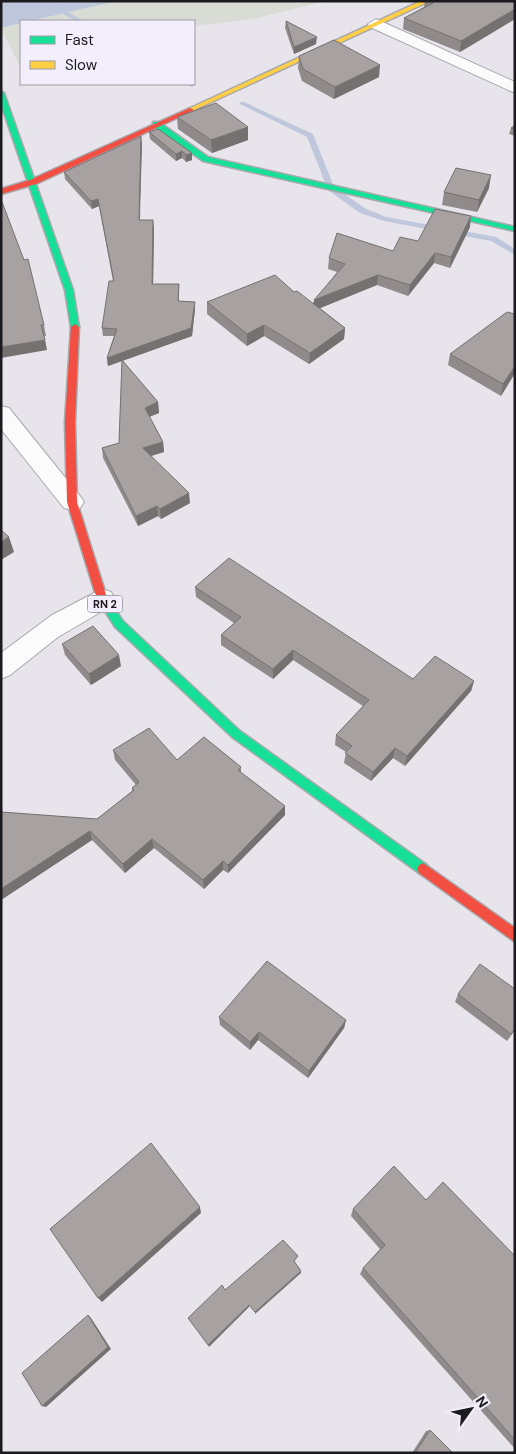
<svg xmlns="http://www.w3.org/2000/svg" width="516" height="1454" font-family="'DM Sans',sans-serif">
  <style>
    .green { fill: #d9dcd4 }
    .water { fill: #bec7dc }
    .lines { fill: none; stroke-linecap: round; stroke-linejoin: round }
    .stream { fill: #bec7dc; fill-rule: evenodd }
    .street-casing { stroke: #aaa8ad; stroke-width: 2 }
    .fast-casing { stroke: #aaa8ad; stroke-width: 3 }
    .slow-casing { stroke: #aaa8ad; stroke-width: 3 }
    .jam-casing { stroke: #aaa8ad; stroke-width: 3 }
    .street { fill: #fbfbfc; fill-rule: evenodd }
    .fast { fill: #16e098; fill-rule: evenodd }
    .slow { fill: #ffcf43; fill-rule: evenodd }
    .jam { fill: #f24e42; fill-rule: evenodd }
    .wall { fill: #908a8b }
    .shaded-wall { fill: #767171 }
    .building { fill: #a8a1a2; stroke: #767171 }
    .labels { text-anchor: middle; dominant-baseline: central; stroke-width: 4; stroke-linejoin: round; paint-order: stroke }
    .shield { fill: #f3eefb; stroke: #5c5a60; stroke-width: 1 }
    .shield-label { font-size: 11px; font-weight: bold; fill: #1b1a1e }
  </style>
  <rect width="100%" height="100%" fill="#e7e4eb"/>
  <g class="green">
    <polygon points="117,1 327,1 253,19 194,26 194,21 30,21"/>
    <polygon points="21,23 21,63 18,63 1,28"/>
  </g>
  <polygon class="water" points="1,1 117,1 30,21 21,21 21,23 1,28"/>
  <g class="lines">
    <g class="stream">
      <polygon points="53,4 82,20 83,21 76,21 51,7 50,6"/>
      <polygon points="194,83 195,85 192,87 186,84"/>
      <polygon points="240,102 244,102 313,134 334,187 366,209 386,217 496,237 515,249 515,255 491,241 384,221 360,213 328,190 307,137 240,104"/>
    </g>
    <g class="street-casing">
      <g id="street">
        <polygon points="376,19 515,82 515,93 370,27 368,24"/>
        <polygon points="1,406 9,408 80,496 84,502 80,508 72,510 64,508 1,429"/>
        <polygon points="102,589 111,592 115,599 111,606 58,637 10,675 1,679 1,653 52,615"/>
      </g>
    </g>
    <g class="fast-casing">
      <g id="fast">
        <polygon points="1,91 4,93 73,290 79,327 78,329 75,330 71,327 65,290 1,104"/>
        <polygon points="153,122 159,122 208,157 515,227 515,231 203,161 153,126"/>
        <polygon points="108,604 112,605 123,621 240,731 427,865 429,869 427,873 423,875 419,873 232,737 115,627 103,608"/>
      </g>
    </g>
    <g class="slow-casing">
      <polygon id="slow" points="421,1 430,1 192,111 186,110"/>
    </g>
    <g class="jam-casing">
      <g id="jam">
        <polygon points="190,108 194,110 192,111 36,184 1,194 1,189 30,180"/>
        <polygon points="75,324 79,327 75,422 77,502 107,598 113,608 108,612 104,611 97,599 67,502 65,422 71,327"/>
        <polygon points="423,863 515,928 515,942 419,873 417,869 419,865"/>
      </g>
    </g>
    <use href="#street" class="street"/>
    <use href="#fast" class="fast"/>
    <use href="#slow" class="slow"/>
    <use href="#jam" class="jam"/>
  </g>
  <g class="wall">
    <polygon points="425,1 515,1 515,19 460,52 403,29 404,18 424,7"/>
    <polygon points="286,21 316,44 294,54 285,28"/>
    <polygon points="299,56 379,77 334,99 302,81 298,68"/>
    <polygon points="177,117 248,127 248,140 212,153 178,129"/>
    <polygon points="515,125 515,136 509,134 511,128"/>
    <polygon points="149,132 192,153 192,160 186,162 182,158 176,161 150,139"/>
    <polygon points="142,143 140,220 154,227 153,284 179,284 179,301 195,302 195,309 192,336 122,361 158,402 159,413 149,417 163,442 164,452 151,456 190,503 161,519 158,516 138,526 103,458 102,448 119,443 122,361 108,366 107,358 114,336 103,336 102,328 113,281 99,206 92,209 65,179 64,172"/>
    <polygon points="489,188 477,212 442,205 444,192"/>
    <polygon points="1,201 44,325 46,336 44,336 47,350"/>
    <polygon points="470,227 450,268 434,263 408,296 377,285 320,308 345,328 344,339 309,364 264,336 247,346 207,314 207,302 294,292 313,303 337,272 328,269 329,258 393,251 418,241"/>
    <polygon points="515,314 515,373 501,396 448,365 450,354"/>
    <polygon points="195,587 413,679 474,681 471,691 405,766 393,758 371,781 344,763 346,752 335,745 336,735 363,706 293,660 273,679 221,645 221,635 234,623 196,597"/>
    <polygon points="62,644 121,666 91,685 65,655"/>
    <polygon points="113,750 177,760 241,767 241,773 285,815 228,873 223,870 204,889 154,848 125,873 92,840 1,900 1,812 97,819 132,791 132,788 136,785 115,760"/>
    <polygon points="515,989 515,1030 507,1041 455,1002 458,994"/>
    <polygon points="219,1017 346,1020 344,1028 308,1078 258,1040 250,1050 220,1025"/>
    <polygon points="426,1200 515,1256 515,1449 360,1274 363,1268 380,1249 351,1216 353,1209"/>
    <polygon points="430,1430 453,1453 412,1453 426,1431"/>
  </g>
  <g class="shaded-wall">
    <polygon points="515,9 515,19 460,52 461,41"/>
    <polygon points="317,37 316,44 294,54 294,47"/>
    <polygon points="380,65 379,77 334,99 335,87"/>
    <polygon points="248,127 248,140 212,153 211,140"/>
    <polygon points="141,136 142,143 139,228 139,220"/>
    <polygon points="182,151 182,158 176,161 176,154"/>
    <polygon points="192,153 192,160 186,162 186,155"/>
    <polygon points="491,175 489,188 477,212 479,200"/>
    <polygon points="98,199 99,206 92,209 91,201"/>
    <polygon points="471,216 470,227 450,268 451,257"/>
    <polygon points="153,220 154,227 153,292 152,284"/>
    <polygon points="435,253 434,263 408,296 410,285"/>
    <polygon points="378,275 377,285 313,311 314,300"/>
    <polygon points="195,302 195,309 192,336 108,366 107,358"/>
    <polygon points="264,325 264,336 247,346 247,334"/>
    <polygon points="345,328 344,339 309,364 310,353"/>
    <polygon points="45,340 47,350 1,358 1,347"/>
    <polygon points="515,366 515,373 501,396 503,384"/>
    <polygon points="158,402 159,413 146,418 145,408"/>
    <polygon points="163,442 164,452 144,458 143,448"/>
    <polygon points="189,493 190,503 161,519 160,509"/>
    <polygon points="157,506 158,516 138,526 136,516"/>
    <polygon points="9,537 14,552 1,560 1,542"/>
    <polygon points="293,650 293,660 273,679 273,669"/>
    <polygon points="119,655 121,666 91,685 89,674"/>
    <polygon points="474,681 471,691 405,766 407,756"/>
    <polygon points="395,748 393,758 371,781 373,772"/>
    <polygon points="285,806 285,815 228,873 228,865"/>
    <polygon points="90,831 92,840 1,900 1,889"/>
    <polygon points="152,839 154,848 125,873 123,864"/>
    <polygon points="223,861 223,870 204,889 203,880"/>
    <polygon points="346,1020 344,1028 308,1078 309,1071"/>
    <polygon points="259,1032 258,1040 250,1050 250,1042"/>
    <polygon points="200,1207 201,1213 102,1302 98,1298"/>
    <polygon points="301,1271 301,1273 255,1314 255,1312"/>
    <polygon points="249,1305 249,1307 209,1347 208,1345"/>
    <polygon points="88,1315 91,1318 111,1349 46,1407 42,1406"/>
  </g>
  <g class="building">
    <polygon points="430,1 515,1 515,9 461,41 404,18 433,3"/>
    <polygon points="286,21 317,37 294,47"/>
    <polygon points="334,40 380,65 335,87 303,69 299,56"/>
    <polygon points="216,103 248,127 211,140 177,117"/>
    <polygon points="515,125 515,129 511,128"/>
    <polygon points="158,129 192,153 186,155 182,151 176,154 149,132"/>
    <polygon points="141,136 139,220 153,220 152,284 179,284 178,301 195,302 191,328 107,358 117,329 102,328 109,281 114,281 98,199 91,201 64,172"/>
    <polygon points="456,168 491,175 479,200 444,192"/>
    <polygon points="1,201 2,202 24,260 28,259 44,325 41,325 45,340 1,347"/>
    <polygon points="435,209 471,216 451,257 435,253 410,285 378,275 314,300 345,264 329,258 337,233 393,251 400,237 418,241"/>
    <polygon points="275,275 294,292 297,291 345,328 310,353 264,325 247,334 207,302"/>
    <polygon points="507,312 515,314 515,366 503,384 450,354"/>
    <polygon points="122,360 158,402 145,408 163,442 143,448 189,493 160,509 157,506 136,516 102,448 119,443"/>
    <polygon points="1,530 9,537 1,542"/>
    <polygon points="229,558 413,679 435,656 474,681 407,756 395,748 373,772 345,753 352,746 336,735 369,700 293,650 273,669 221,635 241,617 195,587"/>
    <polygon points="93,626 119,655 89,674 62,644"/>
    <polygon points="149,728 177,760 204,737 241,767 238,770 285,806 228,865 223,861 203,880 152,839 123,864 90,831 1,889 1,812 97,819 134,790 132,788 139,782 113,750"/>
    <polygon points="267,961 346,1020 309,1071 259,1032 250,1042 219,1017"/>
    <polygon points="480,964 515,989 515,1029 511,1034 458,994"/>
    <polygon points="151,1143 200,1207 98,1298 50,1229"/>
    <polygon points="394,1166 426,1200 443,1182 515,1256 515,1440 363,1268 385,1245 353,1209"/>
    <polygon points="283,1240 298,1256 294,1261 301,1271 255,1312 249,1305 208,1345 188,1318 222,1285 225,1290"/>
    <polygon points="88,1315 108,1347 42,1406 22,1373"/>
    <polygon points="430,1430 453,1453 415,1453"/>
  </g>
  <g class="labels">
    <rect class="shield" x="87.5" y="595.5" width="35" height="17" rx="4"/>
    <g class="shield-label">
      <text x="105" y="604">RN 2</text>
    </g>
  </g>
  <rect width="516" height="1454" fill="none" stroke="#1b1a1e" stroke-width="5"/>
  <rect x="20" y="20" width="175" height="65" fill="#f3eefb" stroke="#9d99a3"/>
  <rect x="30" y="36" width="25" height="8" fill="#16e098" stroke="#9d99a3"/>
  <text x="65" y="45" font-size="15" fill="#1b1a1e">Fast</text>
  <rect x="30" y="61" width="25" height="8" fill="#ffcf43" stroke="#9d99a3"/>
  <text x="65" y="70" font-size="15" fill="#1b1a1e">Slow</text>
  <g transform="translate(471 1409) rotate(57)" stroke="#f3eefb" stroke-width="4" paint-order="stroke">
  <path d="M0-4L9 19L0 12L-9 19Z" fill="#1b1a1e"/>
  <text y="-8" font-size="14" font-weight="bold" text-anchor="middle" fill="#1b1a1e">N</text>
  </g>
</svg>
